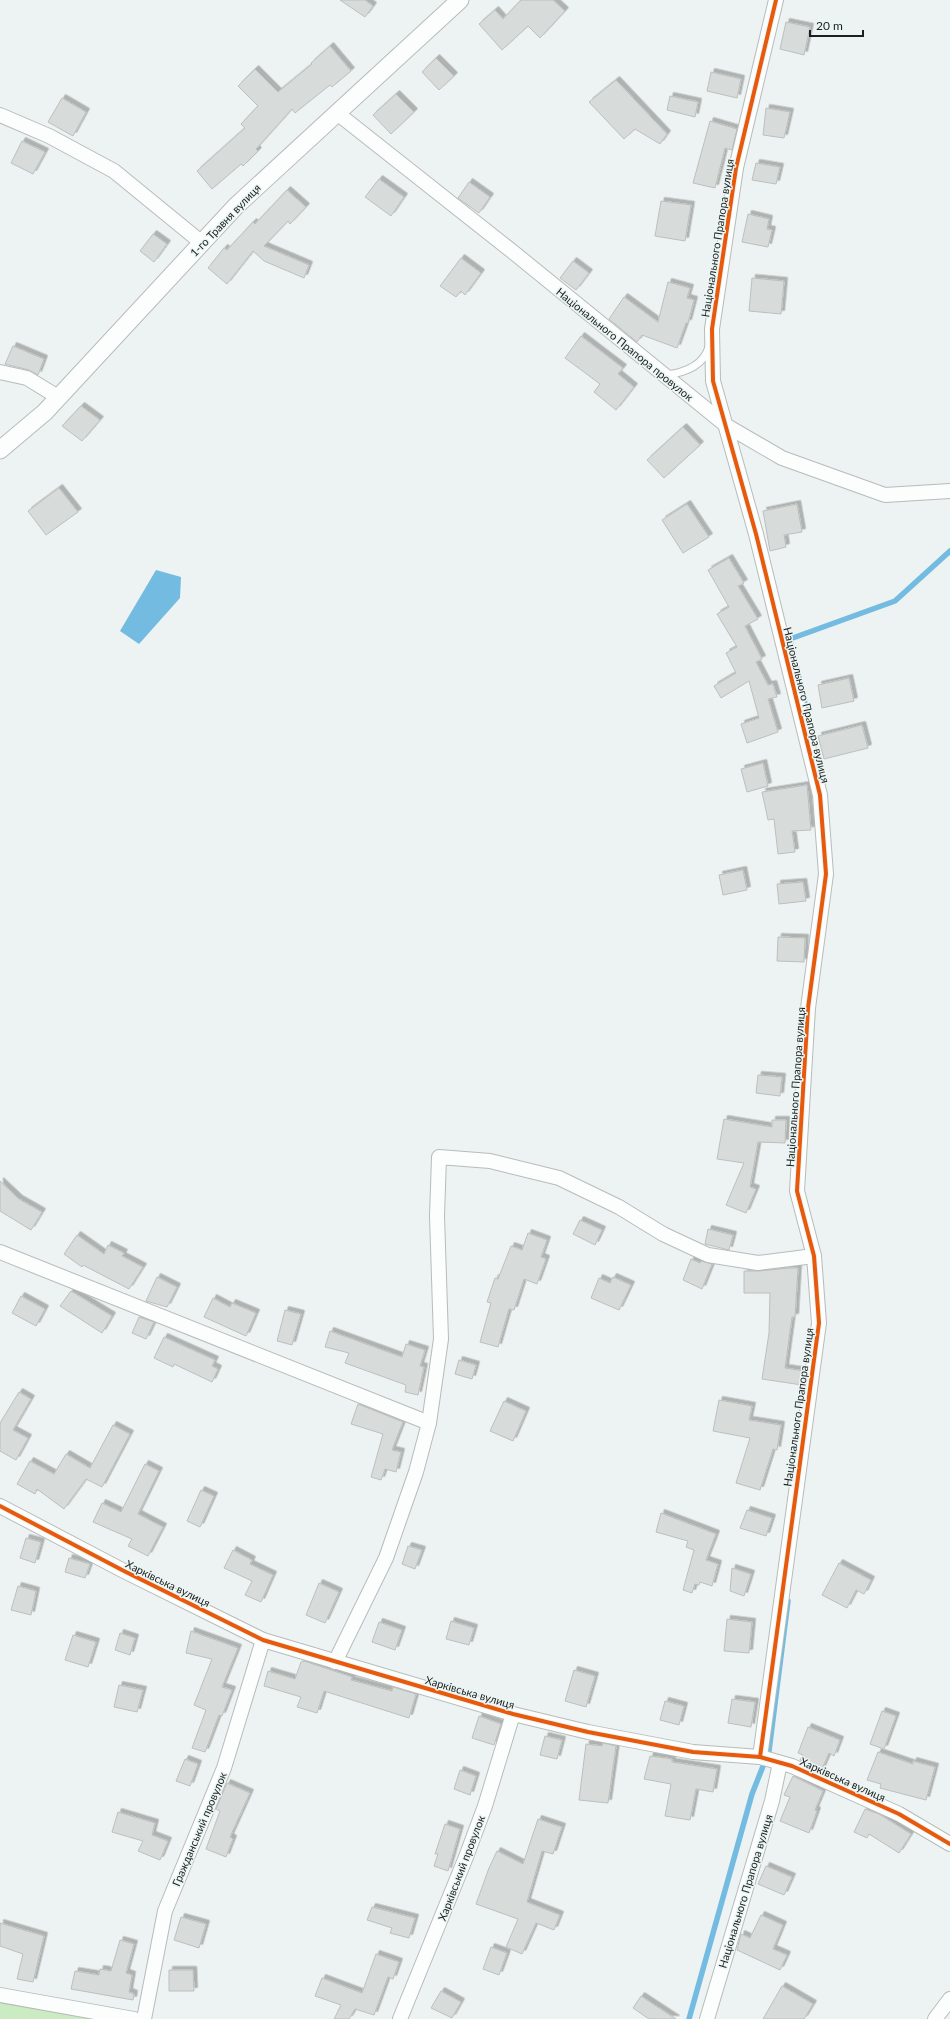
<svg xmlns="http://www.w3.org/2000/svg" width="950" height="2019" font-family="Lato,sans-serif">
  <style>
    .green { fill: #cbebc2 }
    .water { fill: #73bbe0 }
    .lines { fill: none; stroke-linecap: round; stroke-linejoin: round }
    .stream { stroke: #73bbe0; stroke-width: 5.5 }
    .building { fill: #d7dbda; stroke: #bcbfbe; filter: url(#shadow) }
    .service-casing { stroke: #b7bcbb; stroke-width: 9 }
    .minor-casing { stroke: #b7bcbb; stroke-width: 16 }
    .tertiary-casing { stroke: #b7bcbb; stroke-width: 19 }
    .service { stroke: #fcfdfd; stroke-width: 7 }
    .minor { stroke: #fcfdfd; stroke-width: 14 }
    .tertiary { stroke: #fcfdfd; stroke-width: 17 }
    .cycleway-casing { stroke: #ebf5f4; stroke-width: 6 }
    .cycleway { stroke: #e8590c; stroke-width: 4 }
    .labels { text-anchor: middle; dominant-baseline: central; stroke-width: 3; stroke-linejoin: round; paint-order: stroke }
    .street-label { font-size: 11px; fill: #1b1f1f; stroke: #ebf5f4 }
  </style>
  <defs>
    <filter id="shadow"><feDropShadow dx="3.5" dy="-3.5" stdDeviation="0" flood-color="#0004"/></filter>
  </defs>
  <rect width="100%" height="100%" fill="#edf3f2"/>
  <polygon class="green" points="0,2002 104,2019 0,2019"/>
  <polygon class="water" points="156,570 181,577 180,598 139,644 120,631"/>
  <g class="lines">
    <g class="stream">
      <polyline points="807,712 790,639 895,601 950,551"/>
      <polyline points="689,2019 752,1794 769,1751 788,1601"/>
    </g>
  </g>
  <g class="building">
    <polygon points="340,0 365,0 373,6 365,17"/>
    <polygon points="521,0 553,0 565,11 540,38 528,26 502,50 479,24 495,10 503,19"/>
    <polygon points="786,22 810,27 804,55 780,49"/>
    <polygon points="330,46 351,71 332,87 330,85 295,113 292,109 256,149 258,151 243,166 241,164 212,189 197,171 245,128 241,124 258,106 238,86 255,69 278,92 312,64 311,63"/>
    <polygon points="436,58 454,76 439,90 422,72"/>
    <polygon points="711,72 741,79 737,98 707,91"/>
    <polygon points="616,80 667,134 660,144 635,129 624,139 589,102"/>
    <polygon points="396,94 414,112 391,134 373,115"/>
    <polygon points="670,96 698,102 695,117 667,110"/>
    <polygon points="62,98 86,112 73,136 48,122"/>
    <polygon points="766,108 790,112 784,138 763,135"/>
    <polygon points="710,121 737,129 732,150 725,148 715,188 693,183"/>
    <polygon points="22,141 45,152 33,174 11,163"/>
    <polygon points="756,163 780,167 776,184 752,180"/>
    <polygon points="379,179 404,197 391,216 365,197"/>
    <polygon points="469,182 490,197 479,213 458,198"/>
    <polygon points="287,190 306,207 290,224 288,221 264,246 309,265 304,278 264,261 253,251 227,284 208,268 224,248 227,250 253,222 255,224"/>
    <polygon points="661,201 691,205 685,241 655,236"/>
    <polygon points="748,214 769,219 767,229 772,230 768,247 742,242"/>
    <polygon points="153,234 167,244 154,262 140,251"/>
    <polygon points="461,258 481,273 465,295 461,291 456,297 440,286"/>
    <polygon points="573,261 589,273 576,290 560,278"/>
    <polygon points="752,278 784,281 781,314 749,311"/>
    <polygon points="668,282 690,288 687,298 694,300 688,323 686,323 677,348 642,335 637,342 609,319 624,297 658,322"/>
    <polygon points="581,336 623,368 618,374 634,387 616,410 594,392 600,384 565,358"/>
    <polygon points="13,346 44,359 38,375 29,370 5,364"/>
    <polygon points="81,406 100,420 82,441 62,426"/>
    <polygon points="683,427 700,445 664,478 647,460"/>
    <polygon points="59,488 78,512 46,535 28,511"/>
    <polygon points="687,504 709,537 683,553 662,520"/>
    <polygon points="797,504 802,532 784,535 786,547 770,551 763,511"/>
    <polygon points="729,558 744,583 738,586 758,619 745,626 762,659 756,662 768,685 773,684 777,697 768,699 778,732 747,743 741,724 759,718 749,681 721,698 714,686 736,673 726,653 737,647 717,614 729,607 708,570"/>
    <polygon points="849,678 854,701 822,708 818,685"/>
    <polygon points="862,725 868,748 824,759 818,736"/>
    <polygon points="763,763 768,786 747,792 741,769"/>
    <polygon points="807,785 811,830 792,831 795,852 778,854 774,819 768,820 762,792"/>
    <polygon points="743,870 747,890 723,895 719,875"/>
    <polygon points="803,882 806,901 779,904 777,884"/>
    <polygon points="778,937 805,938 804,962 777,961"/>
    <polygon points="758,1075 782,1077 780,1096 756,1093"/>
    <polygon points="724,1119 772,1127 772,1120 786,1120 785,1143 758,1142 750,1187 756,1189 746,1213 726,1205 744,1163 717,1159"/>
    <polygon points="0,1181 19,1199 42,1212 31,1230 0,1211"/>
    <polygon points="580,1220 602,1230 595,1245 573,1234"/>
    <polygon points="708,1229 733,1235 729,1250 705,1244"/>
    <polygon points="528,1233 547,1240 541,1257 546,1259 537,1284 524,1279 514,1310 509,1309 498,1347 480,1342 491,1303 487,1302 495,1278 498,1279 511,1246 522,1250"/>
    <polygon points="77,1235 104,1254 108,1245 124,1253 122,1256 143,1267 129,1289 83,1265 82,1267 64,1254"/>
    <polygon points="691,1259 700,1263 701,1261 712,1264 702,1289 683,1280"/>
    <polygon points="789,1268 798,1268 797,1284 795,1317 792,1317 785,1368 804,1371 802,1385 762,1379 769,1333 770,1293 744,1293 744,1271 759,1271"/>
    <polygon points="157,1277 177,1287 167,1307 146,1301"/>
    <polygon points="613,1277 631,1285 619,1310 591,1298 599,1278 610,1283"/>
    <polygon points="71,1291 112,1316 102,1333 60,1306"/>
    <polygon points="21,1296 45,1309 36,1326 12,1313"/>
    <polygon points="213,1298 230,1307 232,1303 256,1313 246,1336 204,1317"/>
    <polygon points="285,1310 301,1314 292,1345 277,1341"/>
    <polygon points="139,1317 154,1322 146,1339 132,1333"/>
    <polygon points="330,1331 402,1357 406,1344 425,1350 420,1366 424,1367 418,1395 405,1392 406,1385 345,1363 349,1353 325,1347"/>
    <polygon points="164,1337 215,1360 212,1366 218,1369 212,1382 174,1364 173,1367 154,1358"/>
    <polygon points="459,1360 476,1365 472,1379 455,1374"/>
    <polygon points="19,1392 31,1399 13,1430 28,1438 16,1460 0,1451 0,1423"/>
    <polygon points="719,1400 752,1406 749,1420 781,1425 777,1450 773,1449 760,1490 736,1483 750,1438 713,1431"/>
    <polygon points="504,1401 526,1411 513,1441 490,1431"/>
    <polygon points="358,1404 403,1422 392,1450 401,1452 396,1472 385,1469 381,1480 371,1477 383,1434 351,1424"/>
    <polygon points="113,1425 130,1434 102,1487 86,1479 64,1509 37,1489 35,1494 17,1484 30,1461 54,1474 66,1454 90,1468"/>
    <polygon points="145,1464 159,1471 138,1514 163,1527 148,1556 128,1546 132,1539 93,1522 102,1503 121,1512"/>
    <polygon points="201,1490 214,1496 200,1527 187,1521"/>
    <polygon points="747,1510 772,1518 766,1536 740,1528"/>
    <polygon points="661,1513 716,1534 706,1560 718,1564 712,1586 700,1582 699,1585 695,1584 692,1593 683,1590 694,1550 686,1547 688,1541 656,1532"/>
    <polygon points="26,1538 41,1542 35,1563 20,1558"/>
    <polygon points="408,1546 422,1550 415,1569 402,1564"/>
    <polygon points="233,1550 252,1560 250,1564 273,1575 261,1602 245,1595 252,1581 224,1568"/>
    <polygon points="69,1558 90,1564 85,1578 65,1572"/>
    <polygon points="839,1563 871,1580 864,1594 856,1590 847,1608 822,1595"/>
    <polygon points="732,1568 751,1574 744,1596 730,1591"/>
    <polygon points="319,1583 339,1592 325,1623 306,1615"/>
    <polygon points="18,1586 36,1591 31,1615 11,1610"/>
    <polygon points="727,1619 752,1622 749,1653 724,1651"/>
    <polygon points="451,1621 474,1628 469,1645 446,1639"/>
    <polygon points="379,1622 402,1630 395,1650 372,1642"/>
    <polygon points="191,1631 238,1648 222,1687 232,1690 222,1716 219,1715 205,1752 192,1748 206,1710 194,1705 212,1659 186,1653"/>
    <polygon points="120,1633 135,1638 130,1655 115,1650"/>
    <polygon points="73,1635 96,1642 88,1667 65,1660"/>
    <polygon points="304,1661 352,1677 351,1680 392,1691 393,1687 416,1694 409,1718 324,1691 317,1713 297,1707 301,1697 264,1686 268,1671 295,1679 301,1662"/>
    <polygon points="574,1670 595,1676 586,1707 565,1701"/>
    <polygon points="119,1685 143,1690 137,1712 114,1707"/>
    <polygon points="732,1699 755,1702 751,1727 728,1723"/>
    <polygon points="665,1701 684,1706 679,1725 660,1720"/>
    <polygon points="882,1711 896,1716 884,1749 870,1744"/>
    <polygon points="479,1716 501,1724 494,1745 472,1738"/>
    <polygon points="808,1727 840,1740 834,1756 829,1753 822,1769 800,1760 803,1755 798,1753"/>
    <polygon points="545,1736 562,1740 557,1759 540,1755"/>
    <polygon points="603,1743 616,1746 608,1803 579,1800 586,1744 602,1746"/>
    <polygon points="878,1752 913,1764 913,1761 935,1767 926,1800 880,1788 881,1784 867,1780"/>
    <polygon points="650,1756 672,1759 672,1762 717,1769 713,1792 696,1789 690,1820 665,1816 671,1784 644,1779"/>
    <polygon points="185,1759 198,1764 190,1786 176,1781"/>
    <polygon points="460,1770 476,1776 470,1795 454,1789"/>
    <polygon points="793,1776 823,1791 815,1810 817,1811 809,1833 780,1821 790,1797 784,1795"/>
    <polygon points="227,1783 250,1793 230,1837 233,1839 226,1857 206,1849 220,1811 216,1809"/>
    <polygon points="865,1809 879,1814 911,1834 899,1853 869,1834 867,1838 854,1832"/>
    <polygon points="118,1812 155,1823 152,1835 168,1841 160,1860 138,1851 143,1841 112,1832"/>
    <polygon points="538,1819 562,1827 553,1854 542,1851 527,1902 560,1915 554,1930 536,1923 522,1954 506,1947 518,1919 476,1904 489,1868 497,1851 523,1864"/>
    <polygon points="445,1824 460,1829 448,1871 434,1866 438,1854 435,1854"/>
    <polygon points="766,1866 792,1877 784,1895 758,1884"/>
    <polygon points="372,1907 415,1918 409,1938 390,1933 392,1928 367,1920"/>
    <polygon points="761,1915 783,1925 773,1949 787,1955 780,1970 737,1950 741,1934 750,1938"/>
    <polygon points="181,1917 206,1924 199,1948 174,1940"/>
    <polygon points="0,1923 44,1936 33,1982 17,1979 23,1954 0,1946"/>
    <polygon points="120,1940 134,1944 126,1973 132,1975 129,1992 134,1994 133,2000 71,1989 75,1971 99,1975 100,1969 111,1971"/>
    <polygon points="491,1947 507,1953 499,1975 483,1969"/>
    <polygon points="376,1954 399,1962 393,1979 388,1977 374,2015 355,2009 349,2019 334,2019 341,2005 315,1996 322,1978 362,1993"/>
    <polygon points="169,1970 193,1970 194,1991 169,1991"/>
    <polygon points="782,1986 813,2004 804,2019 763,2019"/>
    <polygon points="441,1991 461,2002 452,2018 431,2008"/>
    <polygon points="641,1996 676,2019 649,2019 633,2008"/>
  </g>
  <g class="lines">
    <g class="service-casing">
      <path id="service" d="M665 375C684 373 703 366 709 347"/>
    </g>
    <g class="minor-casing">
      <g id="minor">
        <polyline points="337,113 513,252 727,426 782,458 885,495 950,491"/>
        <polyline points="0,115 49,136 114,171 202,243"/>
        <polyline points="0,372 27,378 58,397"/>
        <polyline points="0,1252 429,1423"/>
        <polyline points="0,1506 124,1571 263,1640 513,1714 588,1732 693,1752 760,1757 792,1766 899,1814 950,1844"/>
        <polyline points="335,1662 386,1558 416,1472 429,1423 441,1339 437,1216 439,1157 490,1161 559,1178 619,1207 663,1234 708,1255 758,1263 814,1256"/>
        <polyline points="760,1757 819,1323 814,1256 797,1191 808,1008 826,874 820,795 756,534 713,381 712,329 736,168 776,0"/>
        <polyline points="0,1995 134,2019"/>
        <polyline points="144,2019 165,1911 224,1768 263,1640"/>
        <polyline points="400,2019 466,1857 485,1806 513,1714"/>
        <polyline points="707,2019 772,1801 780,1763"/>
        <polyline points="935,2019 950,1999"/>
      </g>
    </g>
    <g class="tertiary-casing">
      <polyline id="tertiary" points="0,450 45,412 236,206 460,0"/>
    </g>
    <use href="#service" class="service"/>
    <use href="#minor" class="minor"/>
    <use href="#tertiary" class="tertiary"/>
    <g class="cycleway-casing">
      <g id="cycleway">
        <polyline points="0,1506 124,1571 263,1640 513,1714 588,1732 693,1752 760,1757 792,1766 899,1814 950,1844"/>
        <polyline points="760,1757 819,1323 814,1256 797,1191 808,1008 826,874 820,795 756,534 713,381 712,329 736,168 776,0"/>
      </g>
    </g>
    <use href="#cycleway" class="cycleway"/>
  </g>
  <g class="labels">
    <g class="street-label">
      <text transform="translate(225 220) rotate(-46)">1-го Травня вулиця</text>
      <text transform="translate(717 238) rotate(-81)">Національного Прапора вулиця</text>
      <text transform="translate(625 344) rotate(39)">Національного Прапора провулок</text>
      <text transform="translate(807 705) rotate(76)">Національного Прапора вулиця</text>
      <text transform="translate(795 1087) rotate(-86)">Національного Прапора вулиця</text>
      <text transform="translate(798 1407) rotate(-82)">Національного Прапора вулиця</text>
      <text transform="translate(168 1583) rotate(26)">Харківська вулиця</text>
      <text transform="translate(470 1692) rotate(16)">Харківська вулиця</text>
      <text transform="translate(843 1779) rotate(24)">Харківська вулиця</text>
      <text transform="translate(199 1829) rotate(-67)">Гражданський провулок</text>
      <text transform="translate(461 1868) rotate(-69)">Харківський провулок</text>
      <text transform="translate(745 1891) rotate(-73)">Національного Прапора вулиця</text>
    </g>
  </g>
  <path d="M810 30v6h53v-6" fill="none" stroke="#1b1f1f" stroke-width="2"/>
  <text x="816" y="30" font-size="12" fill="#1b1f1f" stroke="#ebf5f4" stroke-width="3" paint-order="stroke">20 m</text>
</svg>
